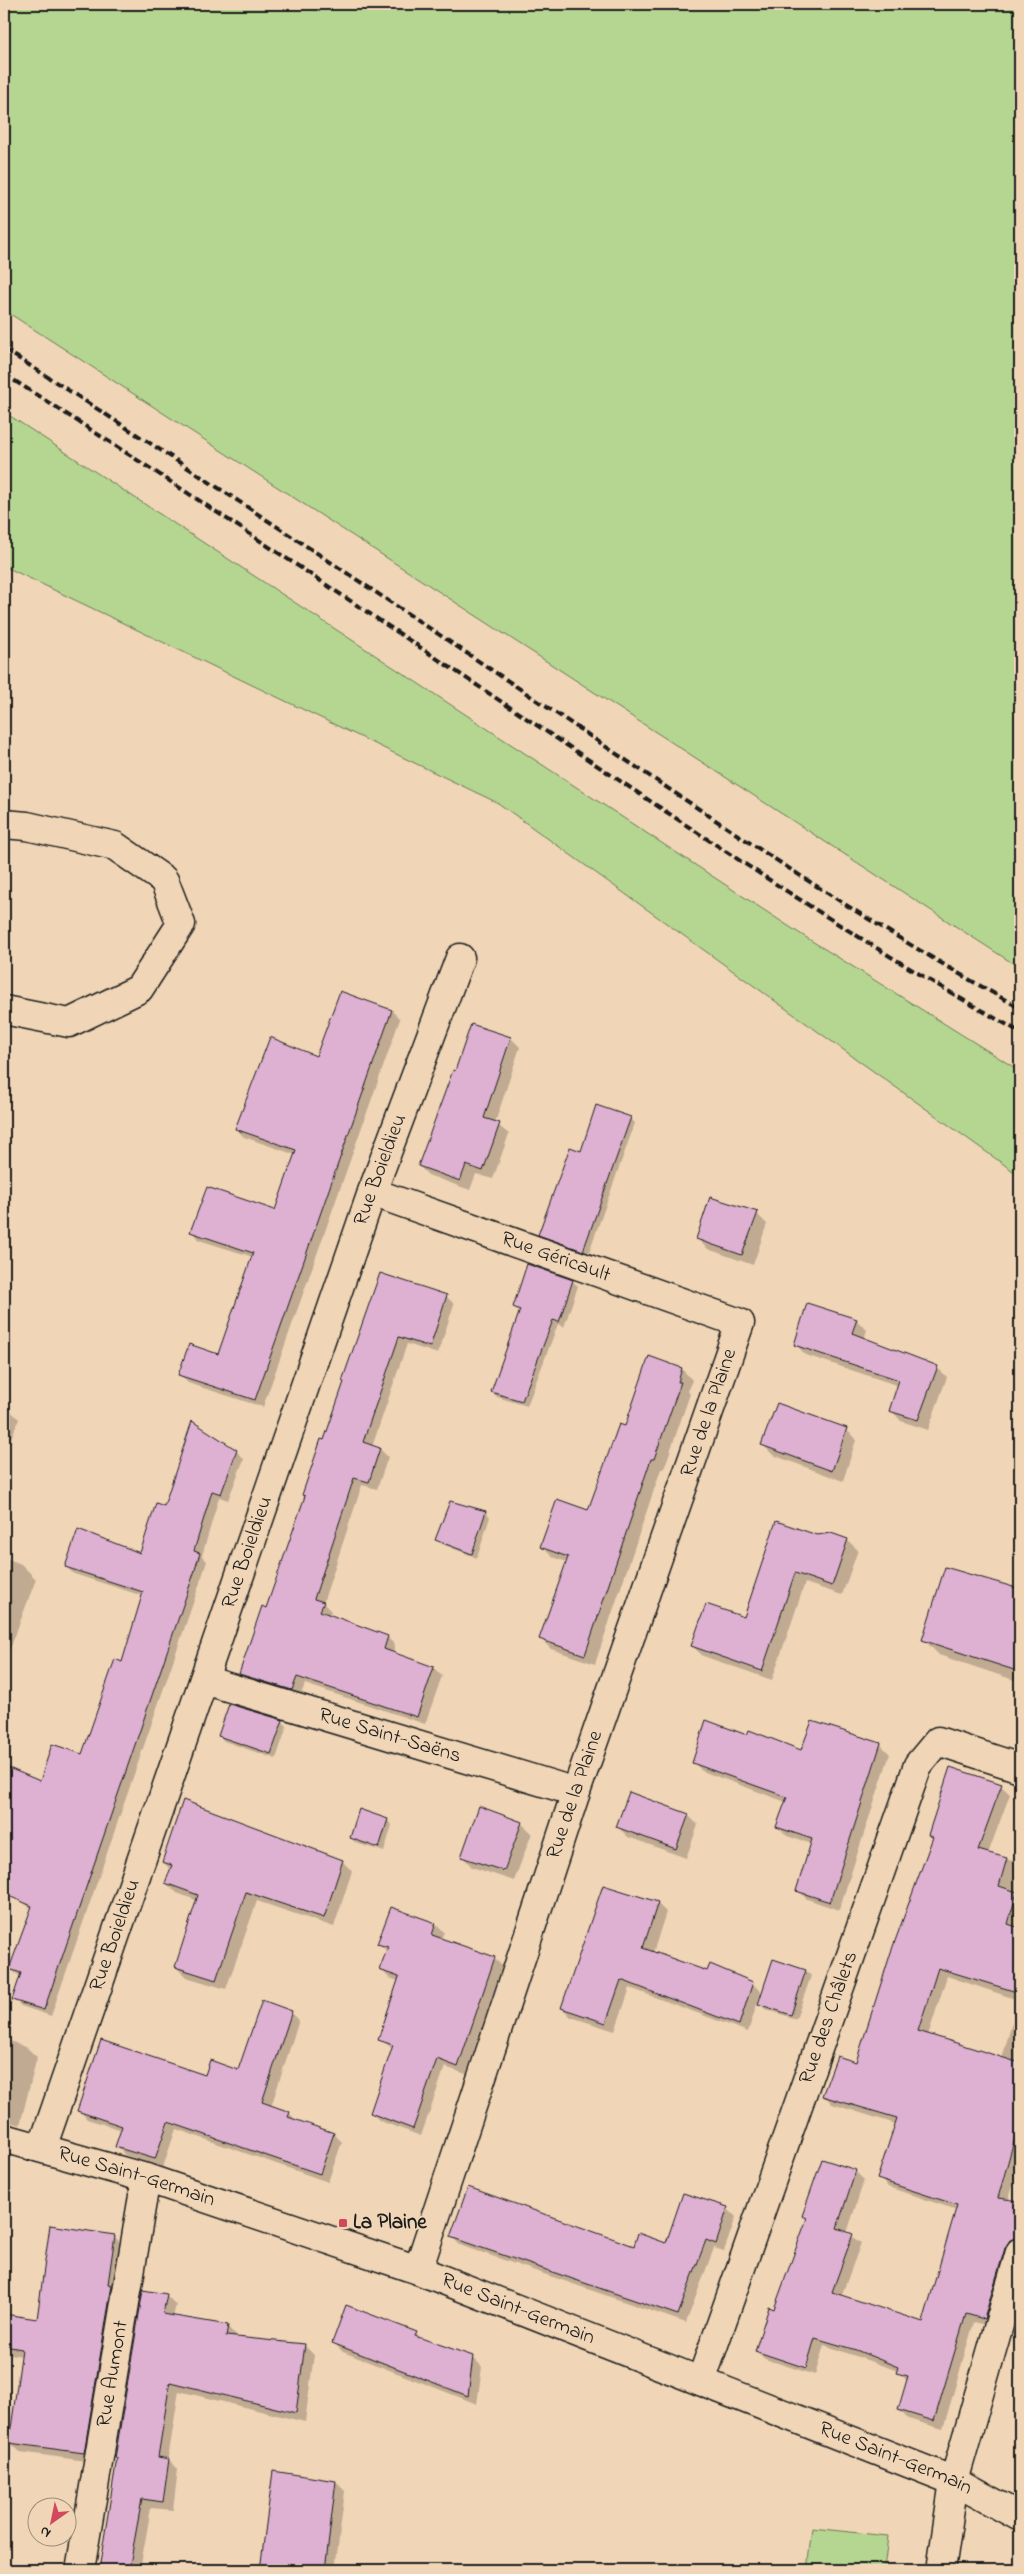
<svg xmlns="http://www.w3.org/2000/svg" width="1024" height="2574" font-family="'Indie Flower',sans-serif">
  <style>
    .green { fill: #b5d690; stroke: #687956 }
    .shadow { fill: #0003; fill-rule: evenodd }
    .building { fill: #deb1d3; stroke: #1c1c1c }
    .lines { fill: none; stroke-linecap: round; stroke-linejoin: round }
    .minor-casing { stroke: #1c1c1c; stroke-width: 31 }
    .tertiary-casing { stroke: #1c1c1c; stroke-width: 31 }
    .minor { stroke: #f0d6b7; stroke-width: 28 }
    .tertiary { stroke: #f0d6b7; stroke-width: 28 }
    .rail { stroke: #1c1c1c; stroke-width: 4; stroke-dasharray: 8 4; stroke-linecap: butt }
    .poi-dot { fill: #d1495b; stroke: #f0d6b7; stroke-width: 2 }
    .labels { text-anchor: middle; dominant-baseline: central; stroke-width: 4; stroke-linejoin: round; paint-order: stroke }
    .street-label { font-size: 21px; fill: #1c1c1c; stroke: #f0d6b7 }
    .poi-label { font-size: 21px; font-weight: bold; fill: #1c1c1c; stroke: #f0d6b7; text-anchor: start }
  </style>
  <rect width="100%" height="100%" fill="#f0d6b7"/>
  <filter id="ink" filterUnits="userSpaceOnUse"><feTurbulence type="fractalNoise" baseFrequency=".02" numOctaves="2"/><feDisplacementMap in="SourceGraphic" scale="10" xChannelSelector="R" yChannelSelector="G"/><feConvolveMatrix kernelMatrix="1 2 1 2 8 2 1 2 1" color-interpolation-filters="sRGB"/></filter>
  <g filter="url(#ink)">
    <g class="green">
      <polygon points="4,4 1020,4 1020,968 4,310"/>
      <polygon points="4,412 799,933 1020,1071 1020,1176 498,803 4,566"/>
      <polygon points="812,2528 888,2536 884,2570 807,2570"/>
    </g>
    <g class="shadow">
      <polygon points="341,993 392,1011 400,1019 263,1407 188,1383 180,1375 219,1355 253,1257 199,1240 192,1232 276,1212 296,1155 244,1137 236,1129 316,1058"/>
      <polygon points="472,1025 511,1038 520,1047 495,1123 509,1134 493,1179 476,1174 470,1190 428,1175 419,1166 456,1073"/>
      <polygon points="630,1118 635,1123 588,1255 545,1239 540,1234 581,1152"/>
      <polygon points="757,1214 767,1224 753,1265 708,1249 697,1239"/>
      <polygon points="572,1281 578,1286 564,1327 558,1324 527,1406 497,1397 492,1392 520,1312 515,1307"/>
      <polygon points="446,1296 454,1304 438,1354 407,1344 372,1447 380,1449 388,1457 377,1489 362,1485 323,1603 331,1611 329,1616 387,1637 395,1645 393,1654 434,1668 442,1676 425,1724 305,1684 300,1697 248,1682 240,1674 267,1610 306,1498 303,1495 345,1382"/>
      <polygon points="856,1320 867,1330 864,1339 937,1367 947,1377 928,1430 901,1421 891,1410 899,1386 806,1355 796,1345"/>
      <polygon points="682,1369 692,1380 688,1391 690,1394 664,1469 661,1469 595,1664 551,1649 541,1639 567,1562 552,1557 542,1546 588,1512 626,1428"/>
      <polygon points="4,1405 19,1419 4,1456"/>
      <polygon points="846,1429 856,1440 843,1481 773,1455 763,1445"/>
      <polygon points="236,1451 244,1459 228,1500 219,1497 202,1556 207,1561 201,1580 51,2016 21,2006 14,1999 21,1977 10,1969 33,1910 20,1900 28,1876 4,1868 4,1768 41,1782 83,1756 123,1663 143,1596 74,1574 66,1567 141,1555 164,1507"/>
      <polygon points="485,1512 490,1517 477,1558 442,1544 437,1539"/>
      <polygon points="817,1536 847,1540 858,1550 842,1595 805,1583 772,1680 703,1656 692,1646 745,1619"/>
      <polygon points="4,1557 21,1564 36,1579 4,1665"/>
      <polygon points="946,1568 1020,1590 1020,1682 939,1655 923,1639"/>
      <polygon points="282,1721 287,1726 276,1759 224,1741 219,1736"/>
      <polygon points="813,1723 881,1745 890,1754 839,1910 807,1899 798,1890 812,1844 787,1836 778,1827 786,1802 702,1771 693,1762 748,1736 802,1751"/>
      <path d="M1001 1786 1010 1794 988 1854 1020 1863V2161L989 2269 998 2271 1007 2280 993 2327 974 2322 943 2429 908 2419 899 2410 908 2382 898 2371 824 2345 815 2375 765 2359 756 2351 775 2310 808 2220 803 2215 855 2171 864 2180 847 2233 861 2243 841 2297 924 2324 957 2210 888 2187 879 2178 896 2124 832 2104 824 2095 856 2063 933 1839 929 1835ZM947 1976 1018 2000 1002 2059 928 2036Z"/>
      <polygon points="688,1815 698,1825 686,1858 628,1837 618,1827"/>
      <polygon points="387,1820 392,1825 384,1852 356,1843 351,1838"/>
      <polygon points="521,1823 532,1833 514,1881 472,1867 462,1856"/>
      <polygon points="342,1861 352,1871 334,1927 257,1901 226,1989 186,1977 176,1967 198,1901 177,1893 166,1883 171,1870 163,1862"/>
      <polygon points="657,1903 666,1912 653,1953 708,1973 752,1983 761,1992 748,2032 630,1988 615,2031 571,2017 562,2008"/>
      <polygon points="436,1924 444,1932 441,1939 494,1958 502,1966 466,2074 445,2067 421,2136 380,2121 371,2113 393,2049 380,2039 399,1981 389,1978 381,1969 387,1952 379,1943"/>
      <polygon points="806,1971 811,1976 796,2019 765,2009 760,2004"/>
      <polygon points="291,2012 299,2020 271,2107 289,2113 298,2122 334,2134 342,2142 328,2182 176,2129 163,2167 125,2155 117,2147 122,2130 87,2119 79,2110 205,2076 239,2072"/>
      <polygon points="4,2039 26,2047 37,2057 20,2125 4,2120"/>
      <polygon points="727,2208 736,2217 724,2251 714,2248 686,2323 460,2245 452,2237 635,2248 667,2245"/>
      <polygon points="115,2237 124,2246 93,2462 20,2452 10,2442 22,2356 4,2353 4,2315 38,2321"/>
      <polygon points="166,2295 176,2305 173,2317 227,2326 236,2336 236,2338 304,2345 314,2355 305,2422 179,2391 168,2459 178,2469 173,2510 151,2508 140,2570 101,2570 118,2459 116,2457"/>
      <polygon points="416,2333 423,2340 473,2357 482,2367 477,2404 343,2352 333,2342"/>
      <polygon points="274,2473 336,2482 345,2491 335,2570 261,2570"/>
      <polygon points="446,2565 479,2570 445,2570"/>
    </g>
    <g class="building">
      <polygon points="340,991 392,1010 255,1400 178,1375 189,1344 218,1354 253,1253 190,1232 207,1187 275,1210 296,1150 235,1129 270,1037 316,1056"/>
      <polygon points="471,1024 511,1037 484,1118 500,1123 483,1171 466,1165 460,1181 418,1166 453,1070 455,1071"/>
      <polygon points="596,1105 631,1117 583,1251 538,1235 570,1147 581,1151"/>
      <polygon points="710,1197 758,1212 742,1255 696,1239"/>
      <polygon points="527,1264 573,1280 559,1322 553,1320 522,1401 491,1392 520,1310 513,1307"/>
      <polygon points="380,1273 447,1295 430,1347 399,1337 363,1442 380,1448 369,1482 354,1478 314,1599 324,1602 320,1611 388,1636 384,1649 434,1667 417,1717 297,1677 292,1690 239,1674 262,1606 266,1608 305,1496 302,1495 321,1439 324,1440 344,1382 342,1381"/>
      <polygon points="807,1303 857,1319 852,1333 938,1366 918,1420 889,1411 899,1380 794,1345"/>
      <polygon points="649,1356 682,1368 678,1382 681,1382 654,1459 651,1459 585,1655 539,1639 568,1557 540,1547 557,1499 588,1510 619,1424 625,1426"/>
      <polygon points="777,1403 847,1428 832,1471 761,1445"/>
      <polygon points="192,1421 237,1450 221,1494 212,1491 194,1551 200,1553 194,1573 44,2010 12,2000 21,1973 9,1969 32,1906 4,1894 4,1766 40,1781 52,1744 82,1754 115,1659 122,1662 143,1592 65,1567 78,1529 140,1553 156,1503 164,1506"/>
      <polygon points="450,1501 486,1511 472,1554 435,1540"/>
      <polygon points="776,1521 817,1535 831,1533 848,1539 832,1586 795,1573 762,1671 691,1646 706,1604 744,1617"/>
      <polygon points="945,1567 1020,1589 1020,1672 922,1640"/>
      <polygon points="229,1704 283,1720 271,1754 218,1736"/>
      <polygon points="706,1720 747,1735 749,1730 801,1750 812,1721 881,1743 830,1902 796,1891 812,1839 776,1827 787,1797 692,1763"/>
      <polygon points="950,1767 1002,1784 978,1850 1007,1858 999,1886 1017,1892 1008,1924 1020,1928 1020,1993 938,1968 918,2031 1020,2063 1020,2119 998,2198 1020,2201 1020,2237 1010,2240 1005,2248 984,2319 966,2314 934,2421 898,2410 908,2376 896,2373 898,2367 856,2350 815,2338 806,2368 755,2351 769,2307 774,2309 807,2218 802,2216 822,2159 856,2170 837,2228 853,2234 832,2292 923,2322 957,2205 877,2179 897,2118 822,2096 837,2056 856,2062 891,1952 933,1837 928,1835"/>
      <polygon points="629,1792 689,1814 676,1849 616,1827"/>
      <polygon points="183,1800 343,1860 324,1918 246,1892 216,1980 175,1967 198,1895 165,1883 172,1865 162,1862"/>
      <polygon points="479,1806 522,1822 504,1871 461,1857"/>
      <polygon points="359,1809 388,1819 379,1848 350,1838"/>
      <polygon points="603,1885 658,1902 643,1948 707,1971 710,1964 753,1982 739,2025 621,1980 606,2023 561,2008"/>
      <polygon points="391,1907 436,1923 432,1935 495,1957 458,2067 437,2059 413,2129 370,2113 393,2045 378,2040 399,1977 379,1970 388,1947 377,1944"/>
      <polygon points="773,1959 806,1970 791,2015 758,2004"/>
      <polygon points="262,2000 292,2011 262,2102 290,2112 288,2117 334,2133 320,2174 168,2122 155,2159 115,2147 122,2126 77,2111 101,2040 205,2075 210,2060 238,2070"/>
      <polygon points="468,2187 634,2246 638,2233 666,2243 683,2193 728,2207 716,2244 706,2240 678,2315 450,2237"/>
      <polygon points="50,2225 115,2235 108,2284 112,2285 84,2453 9,2443 22,2349 4,2346 4,2314 37,2319"/>
      <polygon points="143,2290 167,2294 163,2314 228,2325 226,2336 305,2344 296,2413 170,2382 158,2457 169,2459 163,2502 142,2499 129,2570 99,2570 117,2458 115,2458"/>
      <polygon points="346,2305 417,2332 415,2336 473,2356 468,2396 332,2343"/>
      <polygon points="1020,2308 1020,2328 1015,2327"/>
      <polygon points="273,2471 336,2481 325,2570 260,2570"/>
    </g>
    <g class="lines">
      <g class="minor-casing">
        <g id="minor">
          <polyline points="4,824 27,826 115,846 164,880 181,924 139,989 69,1023 4,1010"/>
          <path id="s1" d="M372 1192 740 1323 576 1792 418 2270"/>
          <path id="s2" d="M204 1680 576 1792"/>
          <path id="s3" d="M42 2148 372 1192 460 958"/>
          <path id="s4" d="M701 2381 918 1765 938 1741 1020 1768"/>
          <path id="s5" d="M80 2570 146 2178"/>
          <polyline points="941,2570 954,2481 1020,2252"/>
        </g>
      </g>
      <g class="tertiary-casing">
        <g id="tertiary">
          <path id="s6" d="M4 2138 146 2178 418 2270 954 2481 1020 2517"/>
        </g>
      </g>
      <use href="#minor" class="minor"/>
      <use href="#tertiary" class="tertiary"/>
      <g class="rail">
        <path d="M4 349C197 472 388 600 578 728 723 825 867 924 1020 1008"/>
        <path d="M4 374C194 495 380 621 568 746 716 845 864 946 1020 1032"/>
      </g>
    </g>
  </g>
  <rect class="poi-dot" x="338" y="2218" width="10" height="10" rx="2.5"/>
  <g class="labels">
    <g class="street-label">
      <text stroke="none"><textPath href="#s3" startOffset="1035">Rue Boieldieu</textPath></text>
      <text stroke="none"><textPath href="#s1" startOffset="195">Rue Géricault</textPath></text>
      <text transform="translate(709 1413) rotate(-71)">Rue de la Plaine</text>
      <text stroke="none"><textPath href="#s3" startOffset="630">Rue Boieldieu</textPath></text>
      <text stroke="none"><textPath href="#s2" startOffset="194">Rue Saint-Saëns</textPath></text>
      <text transform="translate(575 1795) rotate(-71)">Rue de la Plaine</text>
      <text stroke="none"><textPath href="#s3" startOffset="225">Rue Boieldieu</textPath></text>
      <text stroke="none"><textPath href="#s4" startOffset="385">Rue des Châlets</textPath></text>
      <text stroke="none"><textPath href="#s6" startOffset="138">Rue Saint-Germain</textPath></text>
      <text stroke="none"><textPath href="#s6" startOffset="542">Rue Saint-Germain</textPath></text>
      <text stroke="none"><textPath href="#s5" startOffset="199">Rue Aumont</textPath></text>
      <text stroke="none"><textPath href="#s6" startOffset="948">Rue Saint-Germain</textPath></text>
    </g>
    <g class="poi-label">
      <text x="353" y="2223">La Plaine</text>
    </g>
  </g>
  <rect width="1024" height="2574" fill="none" stroke="#f0d6b7" stroke-width="20"/>
  <rect x="10" y="10" width="1004" height="2554" fill="none" stroke="#1c1c1c" stroke-width="2" filter="url(#ink)"/>
  <g transform="translate(52 2522) rotate(213)"><circle r="24" fill="#f0d6b7" stroke="#9b8c79"/>
  <path d="M0-4L9 19L0 12L-9 19Z" fill="#d1495b"/>
  <text y="-8" font-size="14" font-weight="bold" text-anchor="middle" fill="#1c1c1c">N</text>
  </g>
</svg>
